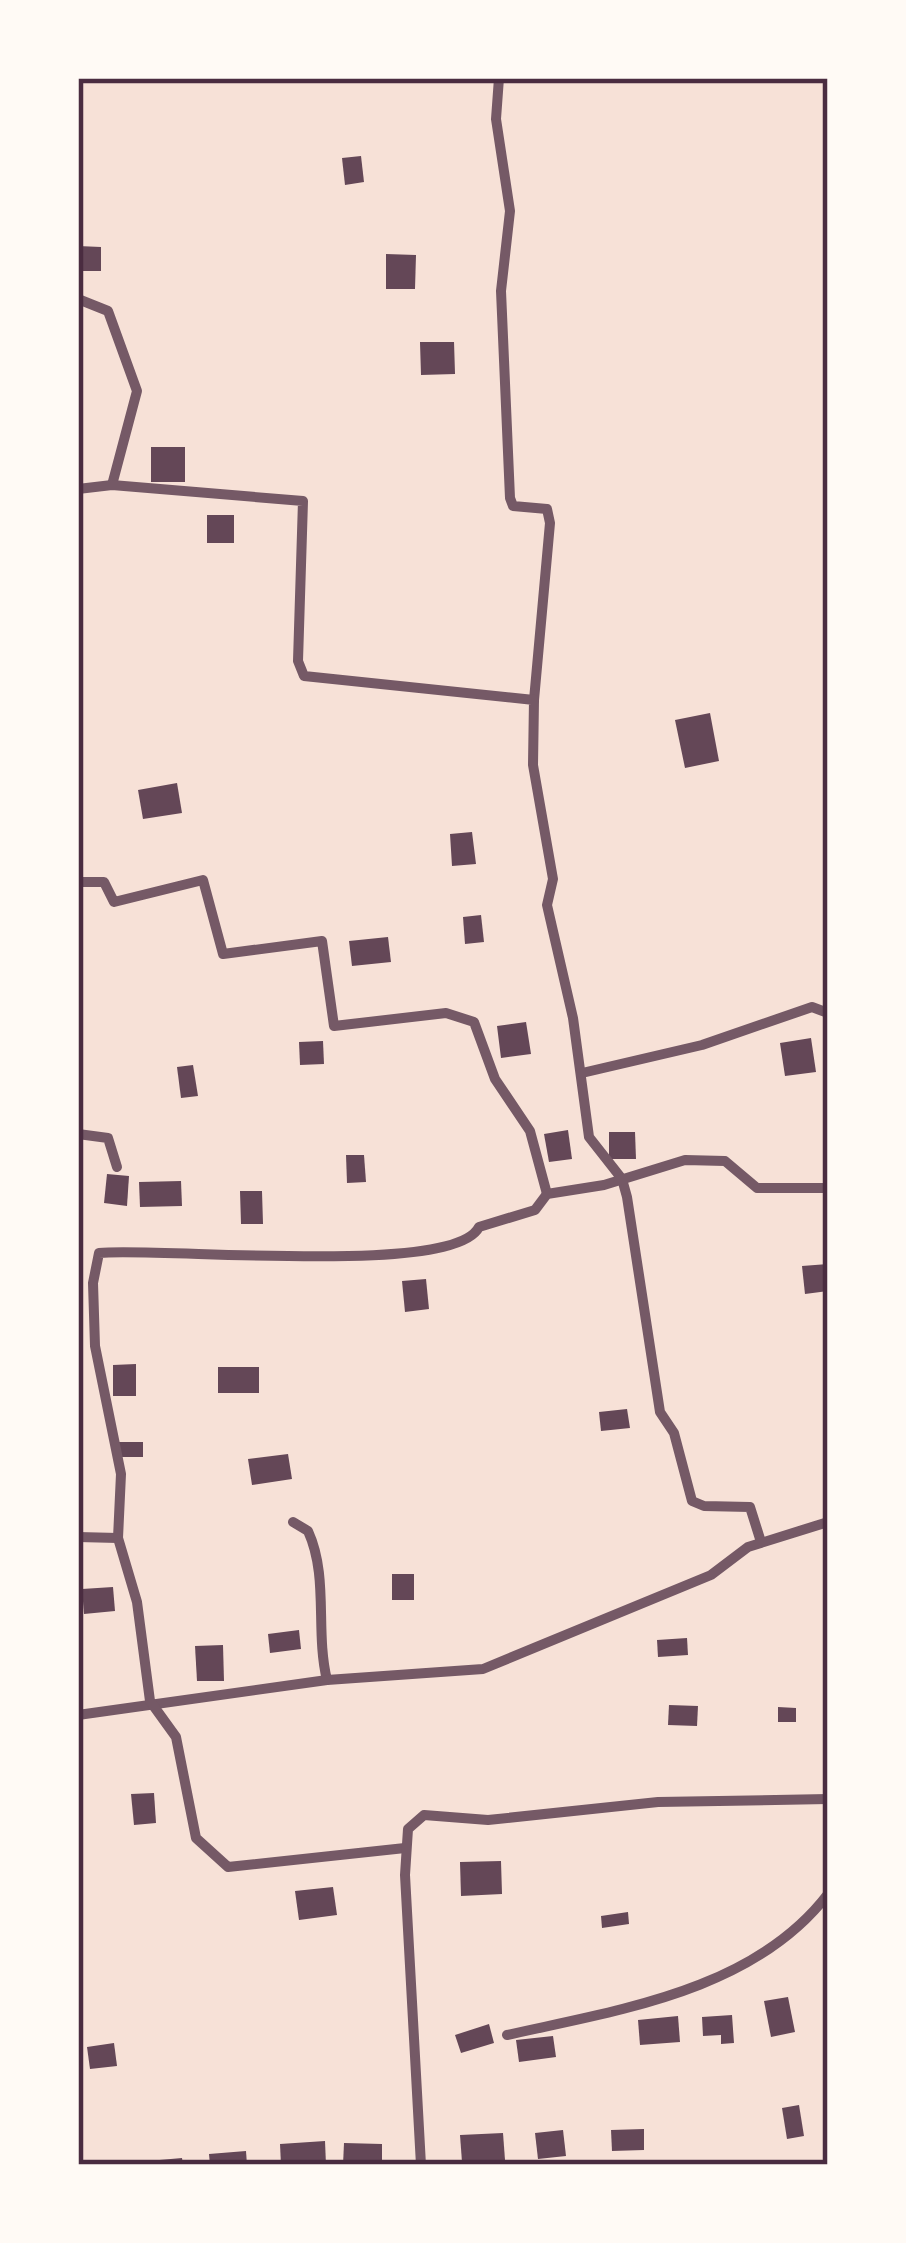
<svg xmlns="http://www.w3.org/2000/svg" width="906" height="2243" font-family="'Playfair Display',serif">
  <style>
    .building { fill: #644757 }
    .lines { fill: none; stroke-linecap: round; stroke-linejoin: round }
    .minor { stroke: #755966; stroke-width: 10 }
    .neatline { fill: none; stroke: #4a2c40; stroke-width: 4.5 }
  </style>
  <rect width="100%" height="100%" fill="#f7e1d7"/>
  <g class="building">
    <polygon points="361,156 364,182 345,185 342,158"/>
    <polygon points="78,246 101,247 101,271 78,271"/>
    <polygon points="386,254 416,255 415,289 386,289"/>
    <polygon points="420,342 454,342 455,374 421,375"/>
    <rect x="151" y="447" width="34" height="35"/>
    <rect x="207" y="515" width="27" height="28"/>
    <polygon points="710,713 719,761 685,768 675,720"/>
    <polygon points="177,783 182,813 143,819 138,790"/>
    <polygon points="472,832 476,864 452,866 450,834"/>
    <polygon points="481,915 484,942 465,944 463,917"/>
    <polygon points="388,937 391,962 352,966 349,941"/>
    <polygon points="526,1022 531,1054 501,1058 497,1026"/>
    <polygon points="811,1038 816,1072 785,1076 780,1043"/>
    <polygon points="323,1041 324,1064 300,1065 299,1042"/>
    <polygon points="193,1065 198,1096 181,1098 177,1067"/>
    <polygon points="568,1130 572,1159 549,1162 544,1134"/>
    <polygon points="609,1132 635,1132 636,1159 609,1159"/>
    <polygon points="346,1155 364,1155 366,1182 347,1183"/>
    <polygon points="107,1174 129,1176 127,1206 104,1203"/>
    <polygon points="181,1181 182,1206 140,1207 139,1182"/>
    <polygon points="240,1191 262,1191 263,1224 241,1224"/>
    <polygon points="828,1264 828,1291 805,1294 802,1266"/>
    <polygon points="426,1279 429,1309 405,1312 402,1281"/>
    <polygon points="136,1364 136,1396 113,1396 113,1365"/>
    <rect x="218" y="1367" width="41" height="26"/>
    <polygon points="627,1409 630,1428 601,1431 599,1412"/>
    <rect x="119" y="1442" width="24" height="15"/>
    <polygon points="288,1454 292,1479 252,1485 248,1459"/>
    <rect x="392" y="1574" width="22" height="26"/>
    <polygon points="113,1587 115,1611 84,1614 82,1589"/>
    <polygon points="299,1630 301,1649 270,1653 268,1634"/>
    <polygon points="687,1638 688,1655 658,1657 657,1640"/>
    <polygon points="223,1645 224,1681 197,1681 195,1646"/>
    <polygon points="669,1705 698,1706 697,1726 668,1725"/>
    <polygon points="778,1707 796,1708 796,1722 778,1722"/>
    <polygon points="154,1793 156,1823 134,1825 131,1794"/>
    <polygon points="501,1861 502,1894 461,1896 460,1862"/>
    <polygon points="333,1887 337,1915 299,1920 295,1891"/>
    <polygon points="628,1912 629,1924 602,1928 601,1916"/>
    <polygon points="788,1997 795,2032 771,2037 764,2001"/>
    <polygon points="732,2015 734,2043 721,2044 721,2035 703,2036 702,2017"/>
    <polygon points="678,2016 680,2042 640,2045 638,2020"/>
    <polygon points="489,2024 494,2043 461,2053 455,2035"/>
    <polygon points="553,2036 556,2057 519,2062 516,2040"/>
    <polygon points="114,2043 117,2066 90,2069 87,2047"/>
    <polygon points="799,2105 804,2136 787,2139 782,2108"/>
    <polygon points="644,2129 644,2150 612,2151 611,2130"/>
    <polygon points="563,2130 566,2156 538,2159 535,2133"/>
    <polygon points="503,2133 505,2160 462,2162 460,2135"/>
    <polygon points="325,2141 326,2165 281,2165 280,2144"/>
    <polygon points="344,2143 382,2144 382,2165 343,2165"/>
    <polygon points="246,2151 247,2165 210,2165 209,2154"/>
    <polygon points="182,2158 183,2165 137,2165 137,2162"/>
  </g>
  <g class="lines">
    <g class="minor">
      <polyline points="499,78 496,119 510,211 501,291 510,498 513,506 547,509 550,523 534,700"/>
      <polyline points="78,299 108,311 137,391 112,485"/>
      <polyline points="78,489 112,485 303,501 298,661 304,676 534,700 533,765 553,879 547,905 573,1018 589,1137 622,1179 627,1197 660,1412 674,1433 692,1501 704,1506 750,1507 761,1542"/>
      <polyline points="78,882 104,882 114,902 203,880 223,954 322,941 334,1026 446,1013 474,1022 495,1079 530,1131 547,1194"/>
      <polyline points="582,1073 702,1045 812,1007 828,1013"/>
      <polyline points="78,1134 108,1138 117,1167"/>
      <path d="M293 1522 308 1531C329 1577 315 1631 327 1680"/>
      <polyline points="78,1537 118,1538"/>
      <polyline points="78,1715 327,1680 483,1669 711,1575 748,1547 828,1522"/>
      <path d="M405 1848 228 1867 196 1838 176 1737 150 1701 137 1602 118 1538 121 1474 95 1346 93 1283 99 1253C164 1247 454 1277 479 1227L535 1210 547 1194 604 1185 685 1160 725 1161 757 1188H828"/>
      <path d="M507 2035C618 2010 754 1991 828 1894"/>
      <polyline points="421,2165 405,1875 408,1829 424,1815 488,1820 658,1802 828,1799"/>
    </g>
  </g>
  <rect width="906" height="2243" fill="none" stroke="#fffaf5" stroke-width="162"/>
  <rect x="81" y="81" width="744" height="2081" class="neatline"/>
</svg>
